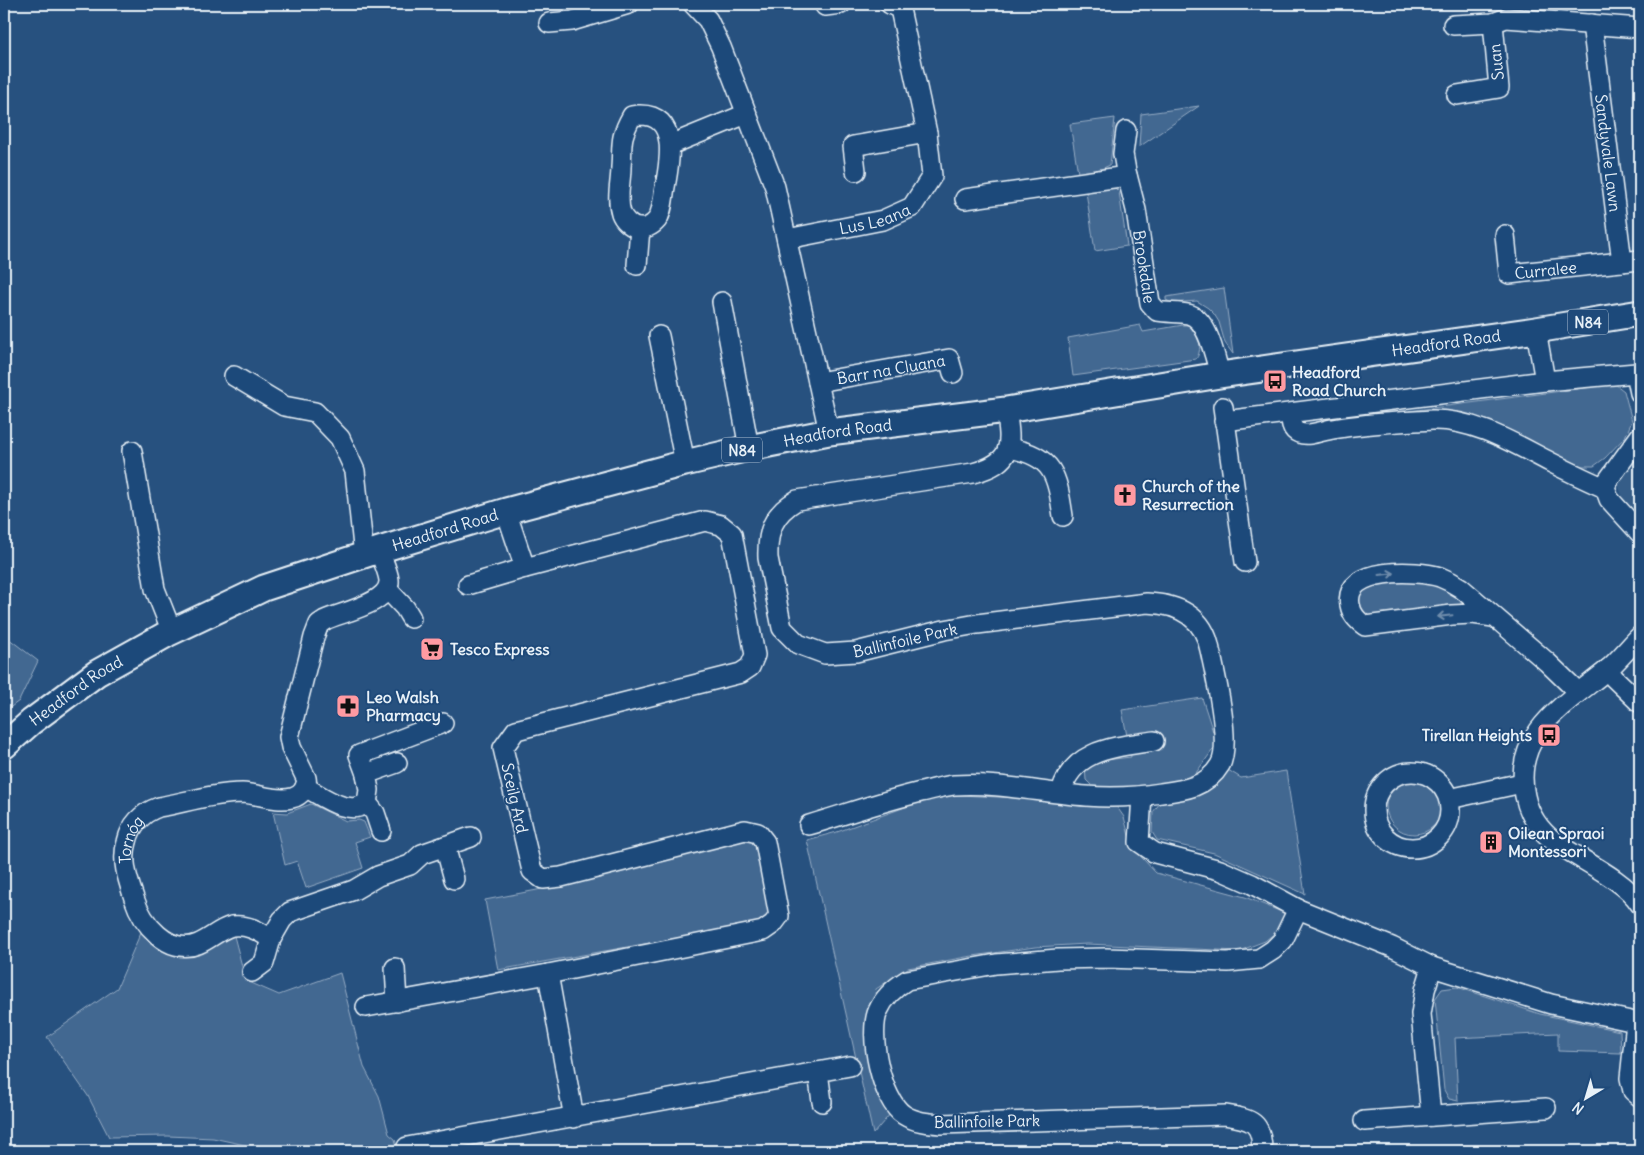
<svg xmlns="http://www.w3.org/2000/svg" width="1644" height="1155" font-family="Delius,sans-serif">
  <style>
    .built { fill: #355d88 }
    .green { fill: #436891; stroke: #96acc4 }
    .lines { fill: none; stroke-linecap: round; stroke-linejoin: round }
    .minor-casing { stroke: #e8f1f8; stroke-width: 22 }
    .major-casing { stroke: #e8f1f8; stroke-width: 29 }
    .minor { stroke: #1f4a7a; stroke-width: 19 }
    .major { stroke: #1f4a7a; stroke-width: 25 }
    .oneway { stroke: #6f8dac }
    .labels { text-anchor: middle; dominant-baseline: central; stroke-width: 4; stroke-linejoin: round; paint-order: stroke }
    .shield { fill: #1f4a7a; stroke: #acbfd2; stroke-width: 1 }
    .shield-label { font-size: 15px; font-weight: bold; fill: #e8f1f8 }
    .street-label { font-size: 16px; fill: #e8f1f8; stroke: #1f4a7a }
    .poi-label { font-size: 16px; font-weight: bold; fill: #e8f1f8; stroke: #1f4a7a; text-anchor: start }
  </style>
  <rect width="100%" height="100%" fill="#27517f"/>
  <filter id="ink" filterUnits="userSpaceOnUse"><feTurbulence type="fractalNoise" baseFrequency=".02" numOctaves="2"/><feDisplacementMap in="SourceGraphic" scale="10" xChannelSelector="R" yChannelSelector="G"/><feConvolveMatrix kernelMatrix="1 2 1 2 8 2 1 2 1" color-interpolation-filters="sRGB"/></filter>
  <g filter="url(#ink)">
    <polygon class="built" points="1640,459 1640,520 1635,514 1636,512 1623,498 1619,487 1619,482"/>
    <g class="green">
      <polygon points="1199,106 1139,147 1141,114"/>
      <polygon points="1115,118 1110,165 1101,169 1078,173 1070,124"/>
      <polygon points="1115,188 1119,192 1127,246 1095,251 1086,192"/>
      <polygon points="1224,288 1233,354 1225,343 1219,322 1214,314 1208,308 1197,301 1172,303 1166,300 1166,297"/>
      <path d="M1140 325 1143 332 1183 325H1191C1193 327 1196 329 1197 331 1201 339 1201 353 1196 359L1073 376 1068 338Z"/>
      <polygon points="1615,384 1624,391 1632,421 1625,437 1605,458 1594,466 1582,466 1568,460 1491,421 1452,412 1409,411"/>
      <polygon points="1409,581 1444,586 1461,600 1461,604 1459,606 1373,617 1363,614 1356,605 1362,590 1383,583"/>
      <polygon points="4,635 38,661 19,701 4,712"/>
      <polygon points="1202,698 1217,744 1193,777 1171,782 1096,790 1086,780 1085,767 1097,761 1131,757 1122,710"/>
      <polygon points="1228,770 1241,778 1286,771 1305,894 1214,853 1157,840 1152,832 1153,812 1160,803 1208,790"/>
      <circle cx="1414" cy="806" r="28"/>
      <polygon points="941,794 1114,803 1124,817 1132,847 1156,873 1245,897 1294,917 1265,941 1239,951 1087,944 1035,947 966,957 908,968 876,989 867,1037 891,1113 873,1134 807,840 837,832"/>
      <polygon points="311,804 346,821 359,820 364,822 370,837 355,842 363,868 306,888 297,861 285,865 273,812 287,813"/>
      <polygon points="744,837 753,839 759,847 770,906 769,916 762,923 498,970 485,900 537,890"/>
      <path d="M141 932C181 967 191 955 234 936L243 970 249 982 279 995 340 973 364 1067 379 1096 389 1134 395 1139 398 1151H254V1147L213 1138 168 1136 109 1137 88 1096 47 1037 117 988Z"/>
      <polygon points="1457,987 1540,1014 1620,1031 1621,1053 1558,1051 1558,1033 1455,1038 1458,1101 1449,1099 1444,1090 1435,999 1442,989"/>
    </g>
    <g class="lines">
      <g class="minor-casing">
        <g id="minor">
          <polyline points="693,4 708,20 721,47 775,187 829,432"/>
          <polyline points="825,6 841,4"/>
          <polyline points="549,23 572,21 629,4"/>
          <path id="s1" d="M1592 24 1622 262"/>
          <polyline points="1453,25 1493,23 1506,18 1640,28"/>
          <polyline points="1457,95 1499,88 1493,23"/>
          <path d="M639 115C679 114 670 161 665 187 663 197 663 211 657 220 652 226 644 230 637 228 630 226 623 219 621 213 616 198 621 182 621 167 622 158 621 146 623 137 625 129 628 123 632 116Z"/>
          <path id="s2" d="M1126 131 1123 154 1126 171 1136 210 1150 303 1157 311C1167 313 1178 312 1188 314 1208 318 1215 358 1220 375"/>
          <polyline points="670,145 746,114"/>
          <polyline points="856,171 853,146 927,133"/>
          <polyline points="965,199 1127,176"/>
          <path id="s3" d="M1505 235 1509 274 1640 260"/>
          <path id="s4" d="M787 239 883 220 912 207 932 176 927 133 900 9 890 4"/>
          <polyline points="637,265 640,228"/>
          <polyline points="722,302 749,448"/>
          <polyline points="1536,330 1545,381 1636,373 1640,393"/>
          <polyline points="659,336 685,463"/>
          <polyline points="234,376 284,406 315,412 340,438 355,471 364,556"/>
          <path id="s5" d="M818 382 949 359 953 373"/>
          <polyline points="1223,407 1245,562"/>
          <path d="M1291 414C1291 422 1291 430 1299 433 1309 437 1323 430 1333 429 1365 423 1399 422 1432 420 1474 419 1513 443 1550 462 1568 471 1586 480 1605 488"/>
          <polyline points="1224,421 1545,381"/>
          <polyline points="1640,436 1608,480 1605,488 1609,499 1640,533"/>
          <path d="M1008 448C1054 455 1057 476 1063 516"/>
          <polyline points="132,451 155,589 172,632"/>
          <polyline points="468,585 525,568"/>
          <polyline points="388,590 405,608 411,618"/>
          <path d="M1493 617 1473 614 1452 615 1365 626C1357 620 1352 615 1350 605 1342 566 1419 570 1440 577 1448 580 1455 584 1461 588L1547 662 1578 692"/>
          <path d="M1640 636C1629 647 1618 661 1606 671 1564 705 1512 734 1525 796 1529 815 1539 830 1555 842 1580 860 1624 879 1640 904"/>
          <polyline points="1608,669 1614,678 1640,703"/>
          <circle cx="1412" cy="810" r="38"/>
          <polyline points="366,774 359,755 443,723"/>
          <path d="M305 787C322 796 348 817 367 803L369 790 366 774 397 763"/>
          <path d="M1061 792C1073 748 1117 747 1154 741"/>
          <polyline points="1142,796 1139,842 1155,853 1220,870 1252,884 1298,909 1392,947 1432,967 1551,1004 1640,1023"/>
          <polyline points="1449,799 1522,783"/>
          <polyline points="367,803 375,813 381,831"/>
          <path d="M809 825C846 814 883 801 921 792 932 790 943 786 954 785 998 782 1042 793 1086 796 1111 798 1136 797 1161 793 1184 790 1207 787 1220 765 1232 745 1215 673 1210 650 1204 616 1178 604 1147 603L977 624 944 630 856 652 825 654 798 644 782 628 768 558C767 531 773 514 797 500L973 473C1013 462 1012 447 1006 410"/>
          <polyline points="445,846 454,879"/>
          <polyline points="271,939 282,920 290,912 354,890 378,876 410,865 422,854 471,837"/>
          <polyline points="395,968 397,1002"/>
          <path id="s6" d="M252 972 264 963 271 939C259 931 247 924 232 926 220 929 210 939 198 944 168 956 142 923 134 898 128 880 121 861 127 842 131 824 142 813 159 807 186 802 215 793 242 793 259 794 276 802 292 798 301 796 308 787 306 778L291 747 289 737 314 637 319 624 325 620C342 612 391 603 389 580 388 571 382 559 379 550"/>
          <polyline points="548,974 574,1118"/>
          <polyline points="366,1007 548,974 763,931 773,924 779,916 765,842 758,833 745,830 561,877 543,879 532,871 503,748 516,730 741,673 750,667 755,655 732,534 721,525 705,521 525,568 506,511"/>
          <polyline points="1636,1022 1630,1078 1633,1091 1640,1097"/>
          <polyline points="818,1072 822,1102"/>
          <polyline points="1431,1116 1421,1014 1425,990 1432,967"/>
          <polyline points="1364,1121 1546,1108"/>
          <polyline points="407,1147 850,1066"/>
          <path d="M1262 1151C1262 1122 1252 1119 1225 1115L941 1124C928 1123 915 1122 904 1115 881 1100 868 1034 878 1011 884 997 894 988 907 980L996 964 1058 959 1106 958 1228 962 1259 959 1273 950 1283 940 1298 909"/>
        </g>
      </g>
      <g class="major-casing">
        <g id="major">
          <path id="s7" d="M4 746 31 722 97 673 167 634 264 588 379 550 506 511 685 463 749 448 829 432 1006 410 1220 375 1536 330 1640 313"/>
        </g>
      </g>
      <use href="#minor" class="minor"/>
      <use href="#major" class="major"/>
    </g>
    <defs><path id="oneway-shaft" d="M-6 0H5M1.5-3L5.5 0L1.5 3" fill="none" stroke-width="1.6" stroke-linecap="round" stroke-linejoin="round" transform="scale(1.25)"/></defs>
    <g class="oneway">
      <use href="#oneway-shaft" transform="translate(1387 574) rotate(-7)"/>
      <use href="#oneway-shaft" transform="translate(1445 616) rotate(174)"/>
    </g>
  </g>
  <defs>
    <g id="bus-square" transform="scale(1.25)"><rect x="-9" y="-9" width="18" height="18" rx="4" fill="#ff9aa2" stroke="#1f4a7a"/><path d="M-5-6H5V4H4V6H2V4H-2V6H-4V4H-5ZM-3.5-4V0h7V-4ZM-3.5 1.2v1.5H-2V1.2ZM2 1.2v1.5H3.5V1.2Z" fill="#111"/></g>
    <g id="church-square" transform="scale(1.25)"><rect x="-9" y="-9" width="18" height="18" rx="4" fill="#ff9aa2" stroke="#1f4a7a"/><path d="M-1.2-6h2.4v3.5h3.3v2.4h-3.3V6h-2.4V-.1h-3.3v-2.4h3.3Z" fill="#111"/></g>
    <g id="supermarket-square" transform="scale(1.25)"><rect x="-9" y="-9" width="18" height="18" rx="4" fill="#ff9aa2" stroke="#1f4a7a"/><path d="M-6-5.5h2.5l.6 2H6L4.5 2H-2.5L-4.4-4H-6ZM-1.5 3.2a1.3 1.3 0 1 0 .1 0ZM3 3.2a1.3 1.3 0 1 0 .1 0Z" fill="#111"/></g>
    <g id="pharmacy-square" transform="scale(1.25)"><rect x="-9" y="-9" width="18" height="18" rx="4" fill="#ff9aa2" stroke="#1f4a7a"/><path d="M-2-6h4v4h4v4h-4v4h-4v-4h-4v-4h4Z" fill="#111"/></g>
    <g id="building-square" transform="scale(1.25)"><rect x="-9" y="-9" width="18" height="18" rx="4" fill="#ff9aa2" stroke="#1f4a7a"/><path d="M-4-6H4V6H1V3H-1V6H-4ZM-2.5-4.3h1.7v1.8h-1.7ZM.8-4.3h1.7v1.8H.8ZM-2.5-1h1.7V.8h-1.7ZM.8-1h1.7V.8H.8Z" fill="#111"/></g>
  </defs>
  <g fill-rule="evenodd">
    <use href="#bus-square" x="1275" y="381"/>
    <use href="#church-square" x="1125" y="495"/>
    <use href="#supermarket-square" x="432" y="649"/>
    <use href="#pharmacy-square" x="348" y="706"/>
    <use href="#bus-square" x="1549" y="735"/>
    <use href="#building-square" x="1491" y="842"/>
  </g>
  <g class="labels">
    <g class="shield">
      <rect x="1568" y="309.5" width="40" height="25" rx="4"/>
      <rect x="722" y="437.5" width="40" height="25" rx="4"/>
    </g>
    <g class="shield-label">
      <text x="1588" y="322">N84</text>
      <text x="742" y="450">N84</text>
    </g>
    <g class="street-label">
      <text transform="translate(1496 62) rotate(-96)">Suan</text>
      <text stroke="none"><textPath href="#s1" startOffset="130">Sandyvale Lawn</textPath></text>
      <text stroke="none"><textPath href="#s4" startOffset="90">Lus Leana</textPath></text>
      <text stroke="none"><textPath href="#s2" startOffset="138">Brookdale</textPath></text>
      <text stroke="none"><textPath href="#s3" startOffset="76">Curralee</textPath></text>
      <text stroke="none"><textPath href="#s7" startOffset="1516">Headford Road</textPath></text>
      <text stroke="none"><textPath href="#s5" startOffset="74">Barr na Cluana</textPath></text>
      <text stroke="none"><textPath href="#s7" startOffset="901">Headford Road</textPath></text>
      <text stroke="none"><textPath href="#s7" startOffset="496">Headford Road</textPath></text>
      <text transform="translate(905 640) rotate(-13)">Ballinfoile Park</text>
      <text stroke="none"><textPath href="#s7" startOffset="91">Headford Road</textPath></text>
      <text transform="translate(515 798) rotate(77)">Sceilg Ard</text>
      <text stroke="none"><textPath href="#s6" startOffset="269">Tornóg</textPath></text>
      <text transform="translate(987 1121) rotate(-1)">Ballinfoile Park</text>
    </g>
    <g class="poi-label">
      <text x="1292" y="372">Headford<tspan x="1292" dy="18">Road Church</tspan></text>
      <text x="1142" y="486">Church of the<tspan x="1142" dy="18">Resurrection</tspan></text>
      <text x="450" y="649">Tesco Express</text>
      <text x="366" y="697">Leo Walsh<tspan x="366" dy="18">Pharmacy</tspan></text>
      <text x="1532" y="735" text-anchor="end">Tirellan Heights</text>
      <text x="1508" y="833">Oilean Spraoi<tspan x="1508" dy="18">Montessori</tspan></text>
    </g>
  </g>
  <rect width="1644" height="1155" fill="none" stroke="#1f4a7a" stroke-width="20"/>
  <rect x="10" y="10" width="1624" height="1135" fill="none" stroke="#e8f1f8" stroke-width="2" filter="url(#ink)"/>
  <g transform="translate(1586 1098) rotate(218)" stroke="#1f4a7a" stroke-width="4" paint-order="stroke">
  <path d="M0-4L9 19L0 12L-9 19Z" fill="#e8f1f8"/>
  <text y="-8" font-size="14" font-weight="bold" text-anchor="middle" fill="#e8f1f8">N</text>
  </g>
</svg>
